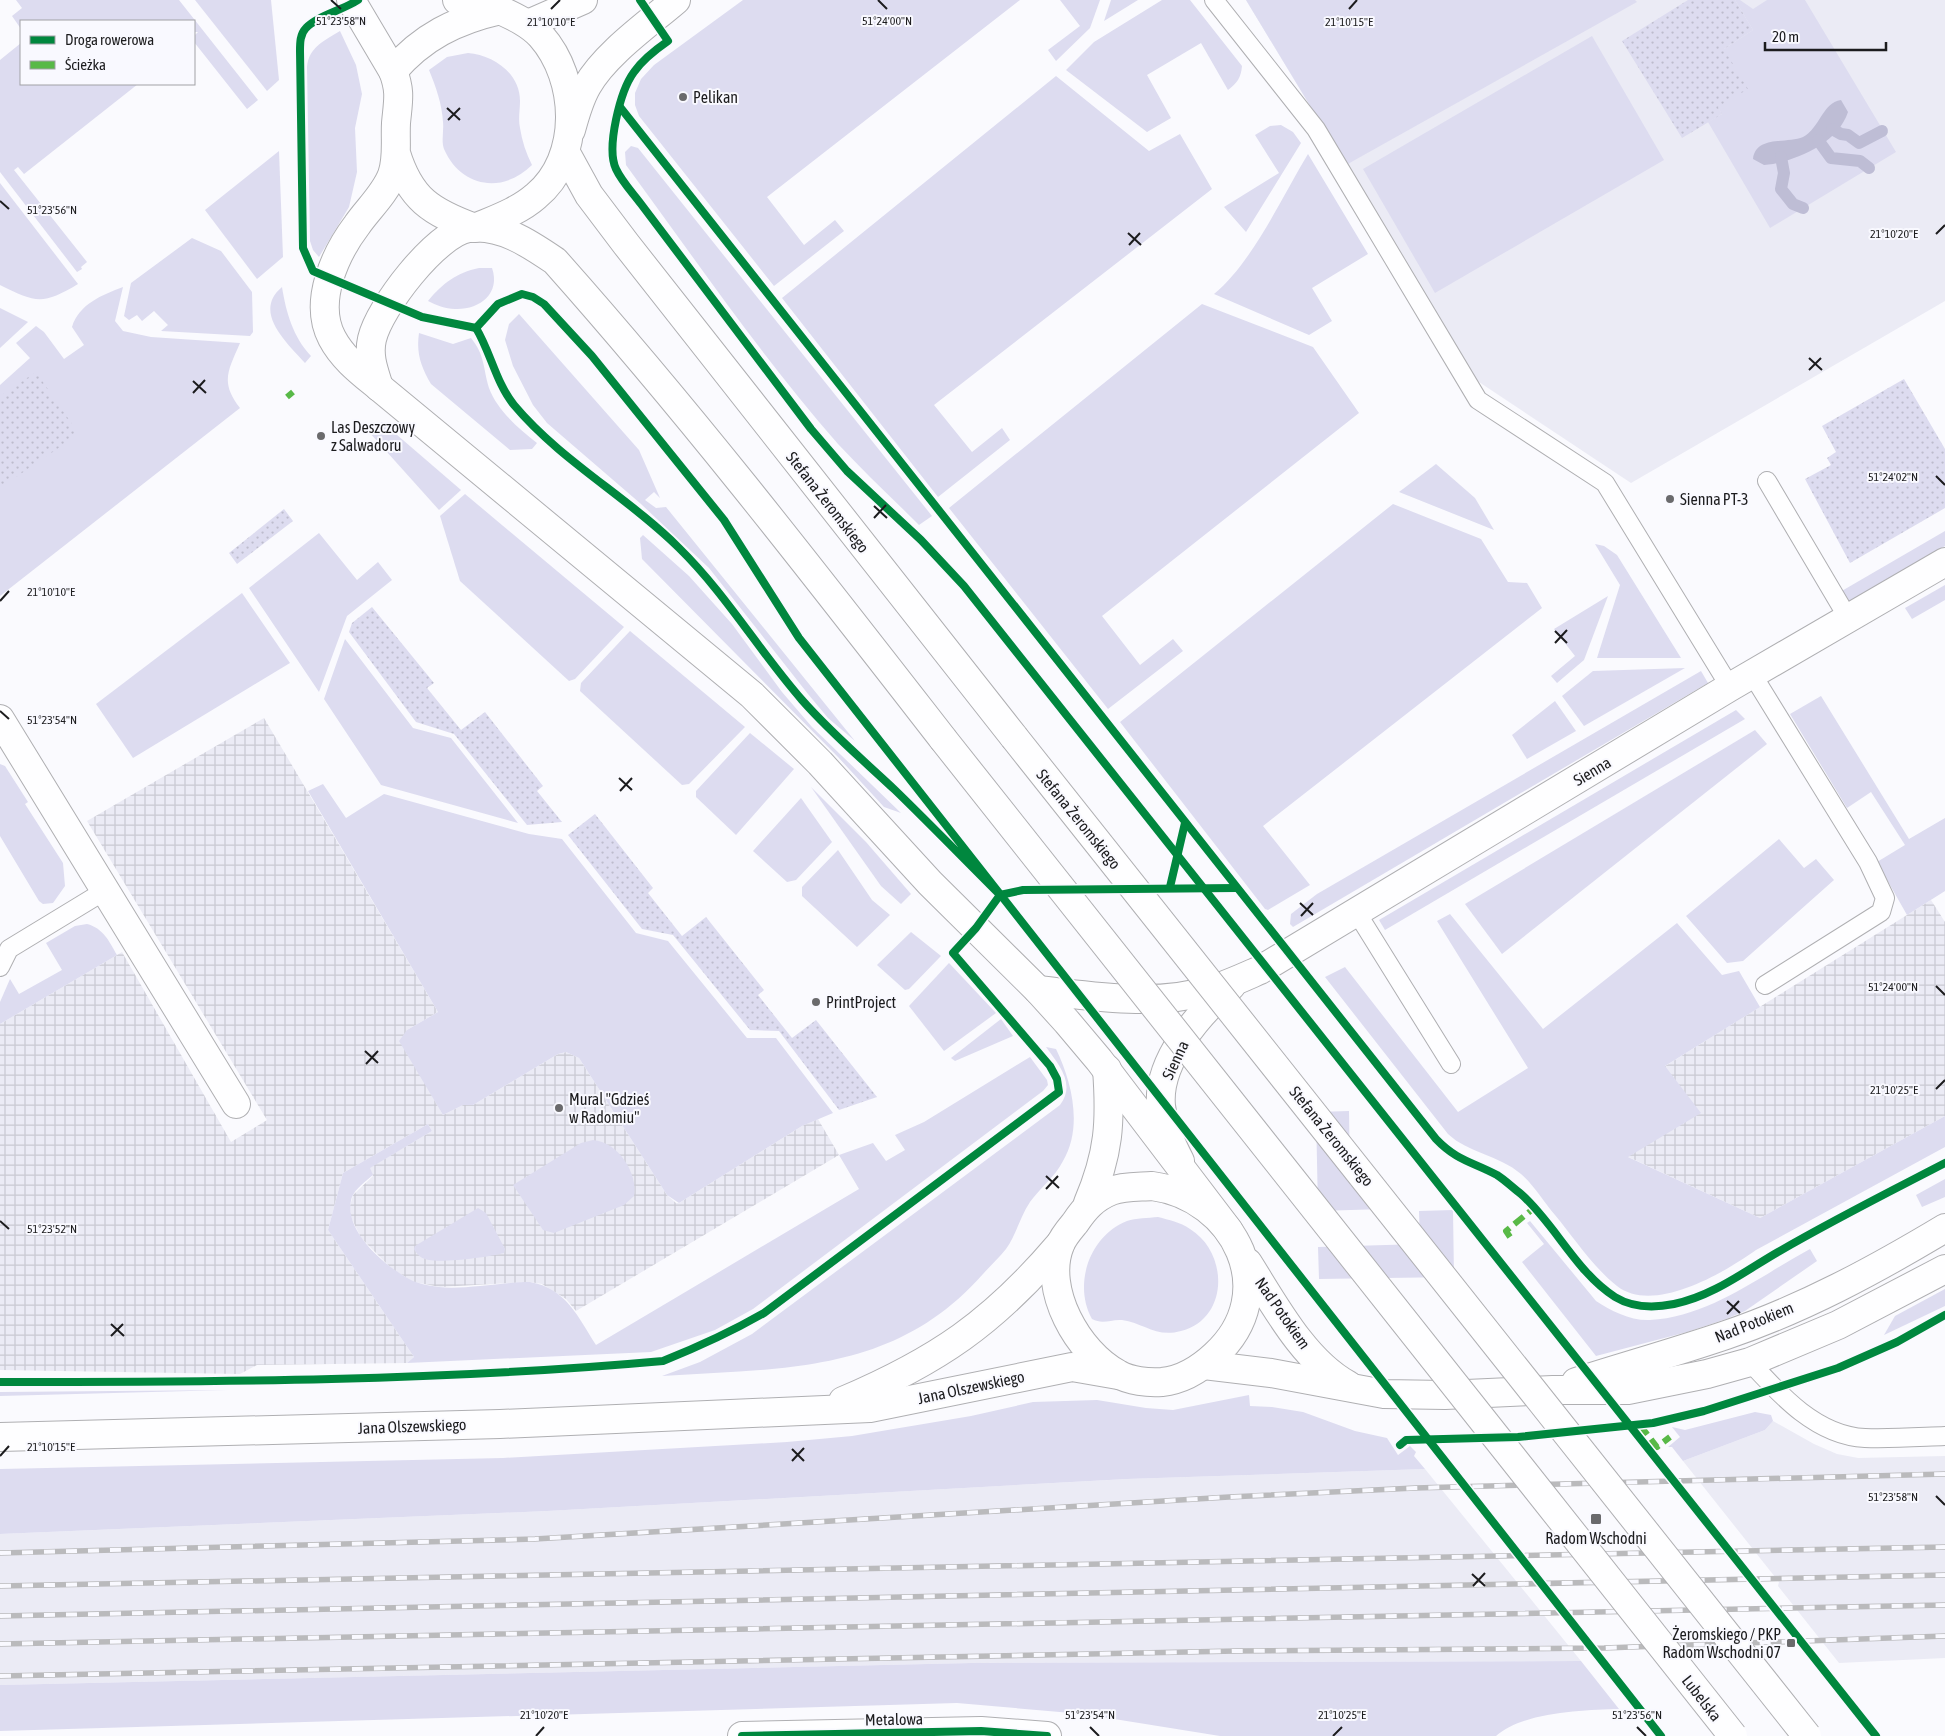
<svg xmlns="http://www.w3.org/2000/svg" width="1945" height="1736" font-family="'Asap Condensed',sans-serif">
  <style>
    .built { fill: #ebebf5 }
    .industrial { fill: url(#industrial-grid) }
    .grass { fill: #dddcf0 }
    .park { fill: url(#park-dots) }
    .water { fill: #bebdd5 }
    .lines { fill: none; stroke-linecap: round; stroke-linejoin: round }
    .stream { stroke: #bebdd5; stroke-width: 12 }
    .service-casing { stroke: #afafb2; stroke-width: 20 }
    .minor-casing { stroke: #afafb2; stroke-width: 30 }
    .tertiary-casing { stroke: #afafb2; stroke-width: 30 }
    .secondary-casing { stroke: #afafb2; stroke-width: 30 }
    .service { stroke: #fefeff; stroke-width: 18 }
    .minor { stroke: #fefeff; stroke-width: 28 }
    .tertiary { stroke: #fefeff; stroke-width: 28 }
    .secondary { stroke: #fefeff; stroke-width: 28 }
    .rail-casing { stroke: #bababc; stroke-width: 5.5 }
    .rail { stroke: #f9f9ff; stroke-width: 4; stroke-dasharray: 11; stroke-linecap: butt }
    .secondary-bridge-casing { stroke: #afafb2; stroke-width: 30; stroke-linecap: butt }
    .secondary-bridge { stroke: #fefeff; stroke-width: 28 }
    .quiet { stroke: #58b947; stroke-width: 6; stroke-dasharray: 12 6; stroke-linecap: butt }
    .cycleway-casing { stroke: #f9f9ff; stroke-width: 11 }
    .cycleway { stroke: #00873e; stroke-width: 8 }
    .ticks { fill: none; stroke: #1c1c1e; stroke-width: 2 }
    .poi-dot { fill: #6a6a6c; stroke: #f9f9ff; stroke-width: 2 }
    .labels { text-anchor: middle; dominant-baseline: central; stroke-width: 4; stroke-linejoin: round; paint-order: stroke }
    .poi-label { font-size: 16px; fill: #1c1c1e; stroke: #f9f9ff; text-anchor: start }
    .street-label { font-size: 16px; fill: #1c1c1e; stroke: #f9f9ff }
    .ticks-label { font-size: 12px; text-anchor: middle; fill: #1c1c1e; stroke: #f9f9ff; stroke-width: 4; stroke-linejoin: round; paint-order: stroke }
  </style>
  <defs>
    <pattern id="industrial-grid" width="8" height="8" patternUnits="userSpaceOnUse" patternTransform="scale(1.25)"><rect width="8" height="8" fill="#ebebf5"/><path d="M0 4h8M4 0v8" fill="none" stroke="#c9c9d2"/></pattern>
    <pattern id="park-dots" width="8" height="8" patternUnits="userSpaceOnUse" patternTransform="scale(1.25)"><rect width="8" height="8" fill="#dddcf0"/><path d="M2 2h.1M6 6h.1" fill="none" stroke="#bdbccd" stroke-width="1.8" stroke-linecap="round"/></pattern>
  </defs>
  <rect width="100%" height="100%" fill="#fafafe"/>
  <g class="built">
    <polygon points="1246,0 1945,0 1945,301 1631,483 1476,380"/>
    <polygon points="1773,1421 1814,1444 1837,1454 1858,1458 1945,1456 1945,1658 1839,1663 1778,1586 1779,1582 1683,1461 1765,1430"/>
    <polygon points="1425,1469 1581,1661 971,1663 0,1685 0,1534 547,1511 1127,1479"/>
  </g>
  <g class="industrial">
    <polygon points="264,718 438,1012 407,1030 431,1094 443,1115 463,1105 473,1105 558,1054 566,1052 579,1058 667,1195 676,1203 679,1203 802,1126 818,1119 839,1155 576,1311 566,1299 542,1284 530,1282 440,1287 414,1282 392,1269 361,1238 351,1217 350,1206 353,1195 373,1176 369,1168 432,1131 428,1124 343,1173 328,1230 414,1357 407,1363 257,1365 240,1374 0,1370 0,1024 122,952 231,1142 267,1120 87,821"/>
    <polygon points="1931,900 1945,922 1945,1116 1760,1218 1566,1128"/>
  </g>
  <g class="grass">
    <polygon points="16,0 179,0 258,100 247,109 194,42 194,36 198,32 194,32 194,21 21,21 21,29 12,16 22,8"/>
    <polygon points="195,0 271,0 279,80 267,91"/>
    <polygon points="743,0 1020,0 767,197 804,245 835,220 844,231 774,286 639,116 635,105 635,93 641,79 654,65"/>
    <polygon points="1060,0 1100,0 1090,28 1056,61 1048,50 1080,26"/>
    <polygon points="1111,0 1138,0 1104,21"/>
    <path d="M1162 0H1190L1242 66C1241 78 1237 83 1228 90L1201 43 1147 75 1171 118 1147 132 1066 70 1094 42Z"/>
    <polygon points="1246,0 1635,0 1637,2 1346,165"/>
    <polygon points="1735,0 1740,0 1753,9 1767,0 1805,0 1896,152 1770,228 1708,122 1722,114 1718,108 1724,49 1753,30"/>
    <path d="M340 31 356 65 362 94 355 128 357 172 349 207 319 257 313 250 310 241 307 67C309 47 324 41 340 31Z"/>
    <polygon points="1592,36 1664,160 1435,293 1363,169"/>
    <polygon points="21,43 21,84 138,84 24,174 18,167 14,170 87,262 81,267 82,269 77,272 0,172 0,60"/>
    <path d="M468 53C493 55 520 73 520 101 520 110 518 119 520 128 522 141 526 153 532 165 503 194 461 188 444 149 441 141 444 131 443 122 442 104 436 87 429 70L447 57Z"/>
    <polygon points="1056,76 1149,151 1180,134 1212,189 934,405 972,452 1002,428 1010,440 938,497 782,298"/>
    <polygon points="1281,125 1293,132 1301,143 1246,232 1224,207 1279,173 1255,135 1270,126"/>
    <path d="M631 146 638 148 932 516 919 525C892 498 864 472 838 444 761 356 695 259 626 165L625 152Z"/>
    <polygon points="279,151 283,257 257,279 205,210"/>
    <path d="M1308 154 1368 254 1312 288 1332 321 1309 335 1214 294C1252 263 1282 197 1308 154Z"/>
    <path d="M0 183 78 284C43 305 36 303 0 285Z"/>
    <polygon points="192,238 221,251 252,292 253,332 250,336 161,331 168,325 154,311 142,321 137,315 129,320 124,316 131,283"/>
    <path d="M479 268H492C501 294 479 310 455 309 445 309 436 305 428 301 443 283 456 273 479 268Z"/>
    <path d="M123 287 115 321 123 331 151 337 240 343C228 371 220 382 240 408L0 596V385L30 358 16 343 36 326 44 332 64 359 84 345 72 327C79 304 102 295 123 287Z"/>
    <path d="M282 287C286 312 293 337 311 356L305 363C287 343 252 312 282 287Z"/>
    <polygon points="1202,304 1313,347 1359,413 1102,616 1140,665 1173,639 1183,651 1108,709 949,508"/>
    <polygon points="0,308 28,322 0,348"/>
    <polygon points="519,314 639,450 660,498 654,492 645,500 656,508 666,507 855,741 828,718 808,694 709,568 641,504 547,423 533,405 513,366 505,340 509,324"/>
    <path d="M419 333 453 344 471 338C485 355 483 368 489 388 497 410 519 429 537 443L532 449 510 450 431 384C421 367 416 353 419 333Z"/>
    <polygon points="382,422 461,490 439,510 369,432"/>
    <polygon points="1436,464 1475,498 1494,530 1399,492"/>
    <polygon points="465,494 624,627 575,679 569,681 460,581 440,516"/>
    <polygon points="1393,504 1481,539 1508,582 1527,583 1542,608 1263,826 1310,885 1268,910 1265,909 1120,722"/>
    <polygon points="1945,531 1945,546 1846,603 1840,592"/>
    <polygon points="319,533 357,580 378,562 392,580 347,616 319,692 249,588"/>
    <polygon points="643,535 689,576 732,624 782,692 812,727 901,813 884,807 838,757 642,559 640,538"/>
    <polygon points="1595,544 1604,546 1617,555 1681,658 1597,658 1620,585"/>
    <polygon points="1945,585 1945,600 1912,619 1905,608"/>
    <polygon points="242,593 290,663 133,758 96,704"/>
    <polygon points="1608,596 1584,660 1557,683 1551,676 1575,656 1554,629"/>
    <polygon points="630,631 745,727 689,784 682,785 580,691 581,683"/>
    <polygon points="345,639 413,728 451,738 518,823 381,785 324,699"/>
    <polygon points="1685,668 1584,726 1562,696 1593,671"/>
    <polygon points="1701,671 1708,683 1293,927 1290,924 1291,914 1317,894"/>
    <polygon points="1821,696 1909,839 1945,818 1945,891 1907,915 1877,862 1905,845 1871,792 1847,808 1790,714"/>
    <polygon points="1555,701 1576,731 1527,759 1512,735"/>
    <polygon points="1736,710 1745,719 1385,930 1379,920"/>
    <polygon points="1755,730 1767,744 1502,954 1465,904"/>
    <polygon points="750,733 794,769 736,835 696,797 696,791"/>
    <polygon points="0,764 5,766 28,802 25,804 63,863 65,886 53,903 43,904 39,901 0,836"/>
    <polygon points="323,784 346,818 384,794 529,834 562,839 636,933 668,941 747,1038 776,1038 833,1113 802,1126 679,1203 667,1195 579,1058 566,1052 558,1054 473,1105 463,1105 443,1115 399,1041 407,1030 438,1012 308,791"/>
    <polygon points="811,787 866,842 911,894 901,904 881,886"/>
    <polygon points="801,798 832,842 796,880 787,882 753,851"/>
    <polygon points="1779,839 1804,868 1816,859 1834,880 1743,961 1727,963 1686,916"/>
    <polygon points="838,850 872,900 890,915 857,947 802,896 802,887"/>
    <path d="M1450 914 1543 1029 1677 923 1722 975 1739 971 1760 1007 1665 1066 1701 1113 1628 1157 1760 1218 1945 1116V1147L1756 1250C1725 1272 1654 1315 1617 1286 1593 1267 1574 1238 1555 1215 1544 1202 1533 1184 1521 1174 1499 1155 1468 1153 1448 1134L1325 977 1345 967 1458 1112 1528 1068 1437 921Z"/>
    <path d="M87 924C103 928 109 941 117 955L0 1024V1002L10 979 19 994 62 970 46 943 75 926Z"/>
    <polygon points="911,932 941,956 909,989 905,990 877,965"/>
    <polygon points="949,963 996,1013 944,1051 909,1006"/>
    <polygon points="1001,1019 1013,1036 955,1061 951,1058"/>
    <path d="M1046 1047 1056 1049C1072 1082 1083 1127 1063 1161 1055 1177 1040 1188 1030 1202 1020 1217 1016 1235 1006 1249 999 1258 990 1266 983 1274 895 1374 784 1368 662 1376L700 1362 752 1334 1060 1105C1076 1084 1059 1065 1046 1047Z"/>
    <path d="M1030 1057 1047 1080 1048 1085 1043 1091 753 1309 715 1330 651 1352 407 1363 414 1357 328 1230 343 1173 428 1124 432 1131 370 1168 373 1175C366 1181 356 1188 352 1197 341 1230 387 1268 413 1281 420 1284 431 1286 439 1287 464 1290 503 1282 530 1282 566 1288 578 1317 596 1345L859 1189 839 1155 873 1143 886 1161 905 1150 895 1135 924 1122Z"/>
    <polygon points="1349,1111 1350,1177 1383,1177 1384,1209 1318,1211 1316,1112"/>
    <path d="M593 1140C618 1142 638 1173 634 1196L624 1205 554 1233 543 1230 513 1185 581 1143Z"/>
    <polygon points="1945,1179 1945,1197 1922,1207 1916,1195"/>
    <path d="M478 1208 486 1213 505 1249 504 1253C490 1257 443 1263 429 1260 422 1259 417 1255 414 1249L415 1246Z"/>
    <polygon points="1453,1210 1454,1277 1319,1279 1318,1247 1420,1244 1419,1211"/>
    <path d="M1158 1217C1169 1220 1180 1222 1190 1229 1229 1253 1229 1319 1181 1331 1156 1338 1144 1323 1122 1320 1111 1319 1103 1325 1092 1319 1073 1285 1089 1236 1127 1221 1136 1218 1148 1218 1158 1217Z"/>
    <path d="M1530 1221 1596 1301C1611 1311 1631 1321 1650 1320 1709 1317 1760 1276 1810 1249L1817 1261 1745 1311 1726 1319 1687 1332 1596 1356 1522 1262 1544 1244 1527 1223Z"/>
    <polygon points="1945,1289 1945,1306 1884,1335 1895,1316"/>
    <polygon points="228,1390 0,1396 0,1392"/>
    <polygon points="1249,1395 1250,1406 1272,1407 1303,1412 1355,1431 1387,1438 1398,1455 1410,1446 1416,1452 1414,1456 1425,1469 1127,1479 547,1511 0,1534 0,1469 503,1458 787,1442 852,1436 971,1416 1033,1402 1097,1400 1146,1408 1173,1410"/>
    <polygon points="1755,1412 1771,1415 1773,1421 1765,1430 1683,1461 1672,1447 1668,1447 1680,1437 1672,1427 1685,1430"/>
    <path d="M1581 1661 1619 1709C1583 1710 1523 1712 1496 1736H1220L1083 1714 957 1703 0 1731V1685L971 1663Z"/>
  </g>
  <g class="park">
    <polygon points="1688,0 1735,0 1753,30 1724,49 1748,89 1718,107 1722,114 1682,138 1622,41"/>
    <polygon points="36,372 79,434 0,488 0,396"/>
    <polygon points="1904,379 1945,449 1945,508 1850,563 1805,479 1831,465 1827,458 1836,452 1822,426"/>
    <polygon points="284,509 293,521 237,564 229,553"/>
    <polygon points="372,607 434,683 427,688 461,730 485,712 543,786 537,791 562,822 527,825 454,734 416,722 349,632 352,623"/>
    <polygon points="595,814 653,888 648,893 682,936 706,917 764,990 758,995 792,1038 816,1020 877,1097 839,1110 779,1031 750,1030 673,935 642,929 568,835"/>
  </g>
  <path class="water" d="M1841 100 1848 112C1838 142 1802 158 1773 164L1764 165 1753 159C1756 135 1787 144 1803 137 1820 128 1822 103 1841 100Z"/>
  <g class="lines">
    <g class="stream">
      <polyline points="1832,129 1841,134 1848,135 1859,143 1882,131"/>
      <polyline points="1818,140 1831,158 1860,161 1869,168"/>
      <polyline points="1781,157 1784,173 1781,189 1793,204 1803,208"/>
    </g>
    <g class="service-casing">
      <g id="service">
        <polyline points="1214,0 1316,129 1478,400 1605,483 1730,687"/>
        <polyline points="1767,481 1848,618"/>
        <polyline points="1752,674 1868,862 1885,898 1881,912 1765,985"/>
        <polyline points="1357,913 1451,1064"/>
        <polyline points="0,967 9,949 106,890"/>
        <path d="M1750 1362C1780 1395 1817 1436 1865 1438 1891 1439 1919 1437 1945 1436"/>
      </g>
    </g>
    <g class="minor-casing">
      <g id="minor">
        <polyline points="0,719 236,1104"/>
        <path d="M1038 990C1093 996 1156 1007 1210 990 1227 985 1244 977 1260 970L1730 687 1945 562"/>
        <path d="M1180 1161C1172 1146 1163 1124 1161 1106 1157 1061 1199 1013 1231 986"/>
      </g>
    </g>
    <g class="tertiary-casing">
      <g id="tertiary">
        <polyline points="351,0 393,71"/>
        <polyline points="457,0 500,10"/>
        <polyline points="528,24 583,0"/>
        <path d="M571 130C575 115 579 100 587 86 605 54 648 24 676 0"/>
        <polyline points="742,1736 981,1731 1047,1736"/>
      </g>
    </g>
    <g class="secondary-casing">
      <g id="secondary">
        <path d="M396 153C410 199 431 212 475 228 496 219 519 211 536 196 582 158 579 79 541 36 530 24 515 17 500 10 456 20 422 37 393 71 401 92 398 101 396 123 395 140 398 159 392 175 385 194 368 209 357 225 335 254 313 302 332 338 343 359 362 373 379 387L752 695 820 763 930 883 1038 990 1067 1022 1099 1060 1229 1231"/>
        <polyline points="566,153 589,195 626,244 1014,737"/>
        <path d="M379 387C374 371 368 356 372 339 379 308 436 233 469 228 501 224 530 244 555 261 692 415 817 577 943 739"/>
        <path d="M1152 1186C1235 1197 1283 1293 1215 1355 1200 1369 1182 1380 1162 1382 1148 1383 1130 1381 1118 1374 1078 1353 1042 1289 1060 1245 1063 1237 1070 1229 1075 1223 1085 1208 1094 1198 1111 1191 1123 1186 1139 1187 1152 1186Z"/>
        <path d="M1088 1203C1109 1154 1111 1122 1107 1069"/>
        <path d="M1248 1263C1274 1304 1304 1361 1348 1385"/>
        <polyline points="1204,1365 1271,1373 1384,1394 1445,1395 1553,1390 1628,1390 1707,1374 1750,1362 1838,1325 1945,1269"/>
        <path d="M1576 1382C1626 1366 1676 1352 1726 1335 1803 1309 1875 1270 1945 1228"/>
        <path d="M843 1401C937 1361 993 1323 1060 1244"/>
        <polyline points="0,1437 500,1424 870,1408 1072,1367 1118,1375"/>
      </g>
    </g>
    <use href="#service" class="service"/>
    <use href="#minor" class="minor"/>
    <use href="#tertiary" class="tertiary"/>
    <use href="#secondary" class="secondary"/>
    <g class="rail-casing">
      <g id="rail">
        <polyline points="0,1553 535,1539 1229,1497 1415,1488 1945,1474"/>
        <polyline points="0,1586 1945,1547"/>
        <polyline points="0,1616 1945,1575"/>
        <polyline points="0,1644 1945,1605"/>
        <polyline points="0,1676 1236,1651 1604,1648 1945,1636"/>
      </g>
    </g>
    <use href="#rail" class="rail"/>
    <g class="secondary-bridge-casing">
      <g id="secondary-bridge">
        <polyline points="1014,737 1807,1736"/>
        <polyline points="943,739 1733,1736"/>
      </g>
    </g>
    <use href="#secondary-bridge" class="secondary-bridge"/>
    <g class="quiet">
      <polyline points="287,397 293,392"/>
      <polyline points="1510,1237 1506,1231 1534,1208"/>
      <polyline points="1640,1425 1657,1447 1670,1437"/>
    </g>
    <g class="cycleway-casing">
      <g id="cycleway">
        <path d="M358 0C343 10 317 16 306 28 300 34 300 43 300 51L303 248 313 271 422 317 476 328"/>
        <path d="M640 0 668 41C655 50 643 59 634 72 620 91 606 148 616 169 622 182 633 193 641 204L811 429 847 471 921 540 964 586 1876 1736"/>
        <path d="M620 107 1436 1139C1457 1161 1473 1162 1497 1175 1505 1180 1513 1188 1521 1194 1555 1224 1576 1272 1615 1297 1633 1308 1654 1308 1674 1304 1713 1296 1745 1271 1778 1252 1833 1220 1889 1192 1945 1163"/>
        <polyline points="1170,887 1185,823"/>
        <path d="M1000 895C965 860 930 824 895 790 863 760 830 732 802 700 759 651 726 594 679 548 628 497 561 461 514 405 496 383 491 353 476 328L498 304 522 294 533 297 544 304 592 356 724 520 799 638 1661 1736"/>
        <path d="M0 1382C221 1382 442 1381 663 1361 698 1347 731 1332 764 1313L1059 1092 1057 1079 1050 1066 953 953 976 928 1000 895 1023 890 1236 888"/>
        <polyline points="1400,1445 1406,1440 1518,1437 1653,1423 1704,1411 1838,1368 1897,1342 1945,1315"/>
        <polyline points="742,1736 981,1731 1047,1736"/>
      </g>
    </g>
    <use href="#cycleway" class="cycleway"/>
  </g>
  <path class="ticks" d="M331 0 341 9M878 0 887 9M551 9 560 0M1349 9 1357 0M447 108 460 120M448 120 460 108M0 201 9 209M1128 233 1141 245M1936 234 1945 225M1129 245 1140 233M1809 358 1822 370M1809 370 1821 358M193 381 206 393M193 393 205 380M1936 476 1945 485M874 506 887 518M874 518 886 505M0 601 9 591M1555 631 1567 643M1555 643 1567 630M0 711 9 719M619 778 632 790M620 791 632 778M1300 903 1313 915M1301 916 1313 903M1936 986 1945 995M365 1051 378 1063M366 1064 378 1051M1936 1089 1945 1080M1046 1176 1059 1188M1046 1189 1058 1176M0 1221 9 1229M1727 1301 1740 1313M1727 1314 1739 1301M111 1324 124 1336M111 1336 123 1324M792 1449 804 1461M0 1456 9 1446M792 1461 804 1448M1936 1496 1945 1505M1472 1574 1485 1586M1473 1586 1485 1573M1090 1727 1099 1736M1637 1727 1646 1736M536 1736 544 1727M1333 1736 1342 1727"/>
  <g class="poi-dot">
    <circle cx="683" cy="97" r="5"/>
    <circle cx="321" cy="436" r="5"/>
    <circle cx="1670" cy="499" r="5"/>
    <circle cx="816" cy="1002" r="5"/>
    <circle cx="559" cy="1108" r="5"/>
    <rect x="1590" y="1513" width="12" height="12" rx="2.5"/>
    <rect x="1786" y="1638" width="10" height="10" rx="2.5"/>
  </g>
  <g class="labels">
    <g class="poi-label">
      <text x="693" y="97">Pelikan</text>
      <text x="331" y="427">Las Deszczowy<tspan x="331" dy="18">z Salwadoru</tspan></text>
      <text x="1680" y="499">Sienna PT-3</text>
      <text x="826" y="1002">PrintProject</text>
      <text x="569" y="1099">Mural "Gdzieś<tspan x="569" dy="18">w Radomiu"</tspan></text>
      <text x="1596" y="1538" text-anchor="middle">Radom Wschodni</text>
      <text x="1781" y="1634" text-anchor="end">Żeromskiego / PKP<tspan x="1781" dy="18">Radom Wschodni 07</tspan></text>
    </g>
    <g class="street-label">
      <text transform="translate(828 502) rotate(52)">Stefana Żeromskiego</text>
      <text transform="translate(1592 771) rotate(-31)">Sienna</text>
      <text transform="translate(1079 819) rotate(51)">Stefana Żeromskiego</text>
      <text transform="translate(1175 1060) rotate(-65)">Sienna</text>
      <text transform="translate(1332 1136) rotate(51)">Stefana Żeromskiego</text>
      <text transform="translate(1283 1313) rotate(55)">Nad Potokiem</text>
      <text transform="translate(1754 1322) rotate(-22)">Nad Potokiem</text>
      <text transform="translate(971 1387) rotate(-12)">Jana Olszewskiego</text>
      <text transform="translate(412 1426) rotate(-2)">Jana Olszewskiego</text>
      <text transform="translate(1702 1698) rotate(52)">Lubelska</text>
      <text transform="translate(894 1719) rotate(-1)">Metalowa</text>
    </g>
  </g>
  <g class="ticks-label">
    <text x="341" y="25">51°23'58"N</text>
    <text x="887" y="25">51°24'00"N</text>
    <text x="1349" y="26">21°10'15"E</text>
    <text x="551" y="26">21°10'10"E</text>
    <text x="52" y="214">51°23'56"N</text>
    <text x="1894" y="238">21°10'20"E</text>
    <text x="1893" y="481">51°24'02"N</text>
    <text x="51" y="596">21°10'10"E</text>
    <text x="52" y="724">51°23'54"N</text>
    <text x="1893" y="991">51°24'00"N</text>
    <text x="1894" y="1094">21°10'25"E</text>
    <text x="52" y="1233">51°23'52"N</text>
    <text x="51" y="1451">21°10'15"E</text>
    <text x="1893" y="1501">51°23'58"N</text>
    <text x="544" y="1719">21°10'20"E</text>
    <text x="1342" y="1719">21°10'25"E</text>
    <text x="1090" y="1719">51°23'54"N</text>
    <text x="1637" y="1719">51°23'56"N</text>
  </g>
  <rect x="20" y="20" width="175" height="65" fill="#f9f9ff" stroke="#a1a1a5"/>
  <rect x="30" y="36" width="25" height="8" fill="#00873e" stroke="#a1a1a5"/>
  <text x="65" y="45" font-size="15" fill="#1c1c1e">Droga rowerowa</text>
  <rect x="30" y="61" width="25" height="8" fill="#58b947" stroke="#a1a1a5"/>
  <text x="65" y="70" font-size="15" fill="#1c1c1e">Ścieżka</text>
  <path d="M1765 42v8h121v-8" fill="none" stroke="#1c1c1e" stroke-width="2.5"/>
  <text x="1772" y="42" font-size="15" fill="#1c1c1e" stroke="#f9f9ff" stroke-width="4" paint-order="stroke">20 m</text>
</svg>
